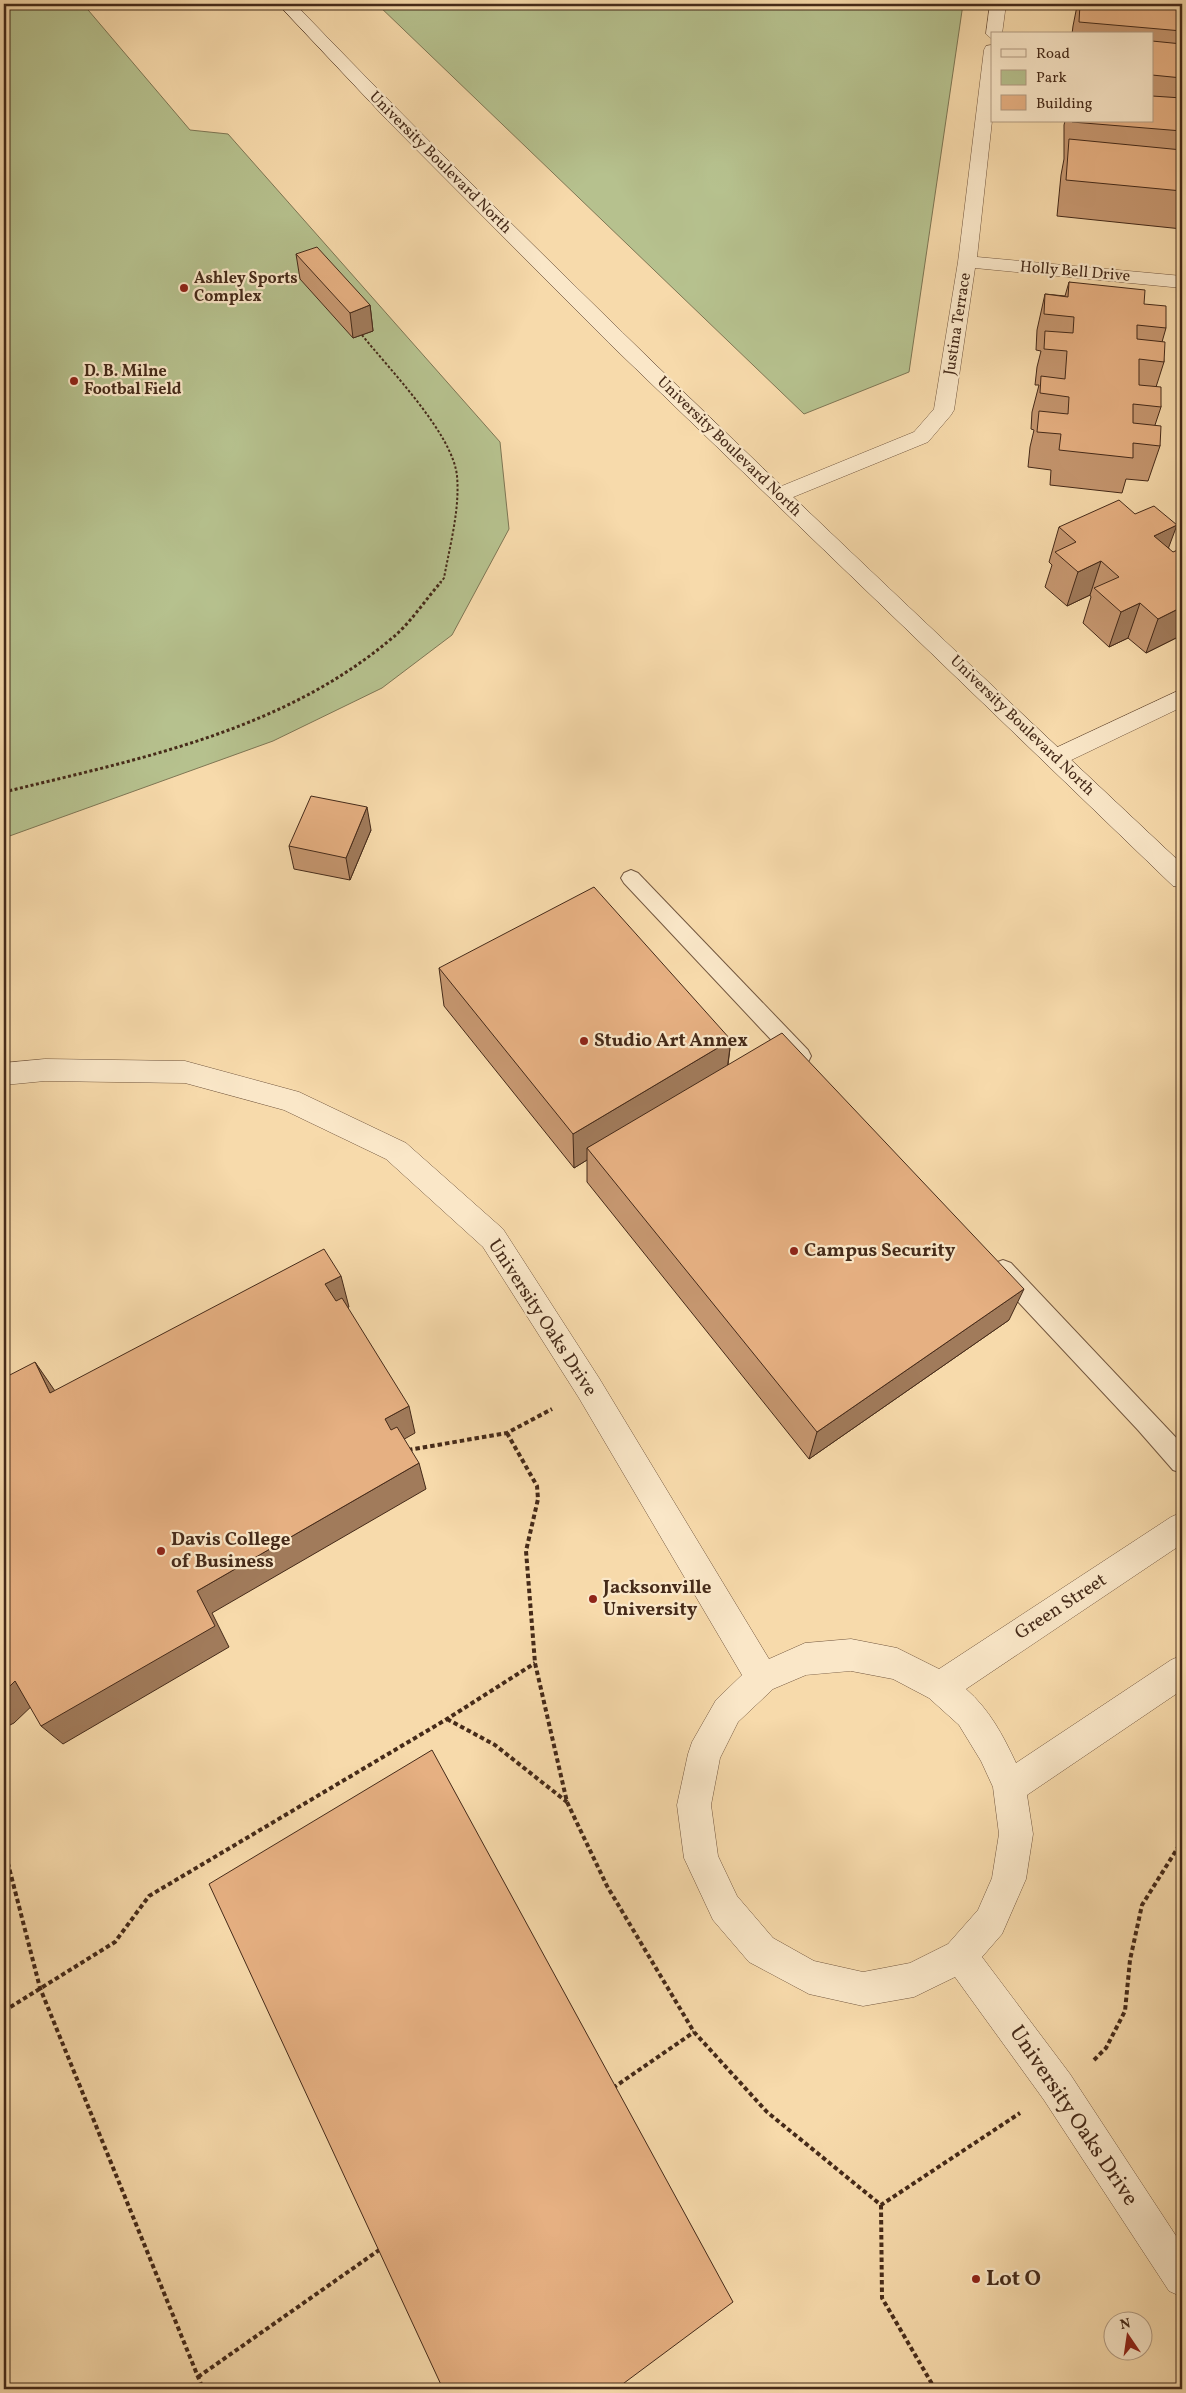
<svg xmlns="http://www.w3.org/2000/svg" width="1186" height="2393" font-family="Vollkorn,serif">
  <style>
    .green { fill: #b6c18e; stroke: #7e7654 }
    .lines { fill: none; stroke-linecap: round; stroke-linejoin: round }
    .service-casing { stroke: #72563e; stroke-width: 2 }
    .minor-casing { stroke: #72563e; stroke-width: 1 }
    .secondary-casing { stroke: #452a19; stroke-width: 1 }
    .path-far2 { stroke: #452a19; stroke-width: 2; stroke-dasharray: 2.5 2; stroke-linecap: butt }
    .path-far1 { stroke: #452a19; stroke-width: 3; stroke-dasharray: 3 2.5; stroke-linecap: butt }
    .path { stroke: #452a19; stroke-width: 4; stroke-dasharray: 4.5 3; stroke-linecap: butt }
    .service { fill: #fae7c8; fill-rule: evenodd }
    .minor { fill: #fae7c8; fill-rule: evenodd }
    .secondary { fill: #fae7c8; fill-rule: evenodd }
    .wall { fill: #c69770; stroke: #452a19 }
    .shaded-wall { fill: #a17b5b; stroke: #452a19 }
    .building { fill: #e6b082; stroke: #452a19 }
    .poi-dot { fill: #8f2418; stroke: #fae7c8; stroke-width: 2 }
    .labels { text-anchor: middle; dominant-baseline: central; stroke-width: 4.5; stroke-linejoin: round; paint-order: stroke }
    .far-street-label { font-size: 16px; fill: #452a19; stroke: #fae7c8 }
    .far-poi-label { font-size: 16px; font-weight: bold; fill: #452a19; stroke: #fae7c8; text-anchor: start }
    .poi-label { font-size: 19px; font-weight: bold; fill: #452a19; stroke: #fae7c8; text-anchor: start }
    .street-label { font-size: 19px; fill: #452a19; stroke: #fae7c8 }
    .near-street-label { font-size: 22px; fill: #452a19; stroke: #fae7c8 }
    .near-poi-label { font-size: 22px; font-weight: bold; fill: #452a19; stroke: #fae7c8; text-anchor: start }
  </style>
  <rect width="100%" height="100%" fill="#f7daab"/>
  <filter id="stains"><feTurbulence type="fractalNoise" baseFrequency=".004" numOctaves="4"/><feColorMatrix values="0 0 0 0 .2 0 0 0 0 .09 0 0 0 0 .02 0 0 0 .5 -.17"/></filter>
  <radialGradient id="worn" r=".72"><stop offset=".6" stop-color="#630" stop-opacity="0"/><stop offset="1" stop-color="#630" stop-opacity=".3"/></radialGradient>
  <g class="green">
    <polygon points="4,4 83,4 190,130 228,134 500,442 509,529 452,635 382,688 273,741 4,838"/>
    <polygon points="377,4 963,4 909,372 804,414"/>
  </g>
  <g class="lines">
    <g class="service-casing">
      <g id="service">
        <polygon points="631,870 638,873 808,1050 811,1056 808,1062 800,1065 792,1062 624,883 621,878 624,873"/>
        <polygon points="1003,1260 1011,1263 1182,1444 1182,1473 1173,1470 1138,1430 995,1277 991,1270 995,1263"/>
      </g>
    </g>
    <g class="minor-casing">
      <g id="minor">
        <polygon points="990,4 1006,4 1002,34 992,34 992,39 986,34"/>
        <polygon points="992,45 992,121 977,257 1182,276 1182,288 975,268 954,410 951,415 928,442 786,500 779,502 772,500 769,495 772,490 914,432 934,409 958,262 984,50 986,46"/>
        <polygon points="1182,689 1182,707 1063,764 1055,767 1047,764 1043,758 1047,752"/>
        <path d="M45 1059 185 1061 299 1092 406 1143 503 1229 599 1378 769 1659 805 1643 851 1639 897 1648 939 1669 1171 1517 1182 1512V1544L966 1689C989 1709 1003 1735 1016 1763L1171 1660 1182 1655V1690L1027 1795 1033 1834 1026 1879 1002 1934 982 1957 1070 2074 1182 2245V2297L1169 2291 1044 2100 955 1977 914 1997 863 2006 809 1994 749 1962 713 1920 684 1858 677 1805 688 1754 692 1742 716 1700 742 1675 579 1398 483 1247 386 1159 284 1110 185 1083 45 1081 4 1085V1063ZM851 1671 893 1679 929 1698 959 1725 981 1761 993 1787 999 1834 992 1878 978 1910 948 1944 910 1963 863 1972 814 1961 773 1938 737 1896 718 1856 711 1805 720 1758 738 1722 773 1689 806 1675Z"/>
      </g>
    </g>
    <g class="secondary-casing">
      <path id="secondary" d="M278 4H295C581 301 882 582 1182 864V888L1173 886 609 343 388 121Z"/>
    </g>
    <path class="path-far2" d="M362 335C389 369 453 434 457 476 460 509 450 545 444 578L440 583"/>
    <path class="path-far1" d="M4 792C139 759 282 731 391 639 410 624 425 600 441 582"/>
    <g class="path">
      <polyline points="507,1433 537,1486 538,1499 526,1551 535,1663 567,1802 607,1886 694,2032 767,2112 881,2205 1020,2113"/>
      <polyline points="408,1450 507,1433 552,1409"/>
      <polyline points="447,1719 495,1745 567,1802"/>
      <polyline points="4,1848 40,1988 203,2389"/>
      <polyline points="4,2011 115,1942 149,1896 447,1719 535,1663"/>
      <polyline points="1094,2060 1106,2048 1125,2011 1130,1960 1142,1905 1182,1841"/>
      <polyline points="613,2088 694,2032"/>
      <polyline points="881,2205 882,2298 935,2389"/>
      <polyline points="198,2377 382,2248"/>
    </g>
    <use href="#service" class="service"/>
    <use href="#minor" class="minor"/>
    <use href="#secondary" class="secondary"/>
  </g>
  <g class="wall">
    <polygon points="1076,4 1182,4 1182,229 1057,216 1061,175 1064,159 1064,125 1065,121 1152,121 1152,34 1072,34 1073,26 1077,6 1076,6"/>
    <polygon points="296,254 370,305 373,331 353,338 300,279"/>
    <polygon points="1069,282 1144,304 1166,328 1162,342 1164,362 1156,387 1161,407 1155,425 1160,446 1148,481 1126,479 1122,493 1050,485 1051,470 1028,467 1030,447 1034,430 1031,429 1032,412 1039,385 1035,385 1037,367 1041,351 1036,350 1037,330 1045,294 1065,296"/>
    <polygon points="1059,527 1169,548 1182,635 1146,653 1128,638 1109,647 1083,623 1091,597 1090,595 1067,606 1045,587 1052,565 1049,562"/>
    <polygon points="371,830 350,880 294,869 289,846"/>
    <polygon points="439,968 731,1040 728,1065 1009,1320 809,1459 587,1182 587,1160 574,1168 444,1006"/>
  </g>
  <g class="shaded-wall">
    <polygon points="370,305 373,331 353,338 350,313"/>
    <polygon points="1177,525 1164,560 1154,536"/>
    <polygon points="1101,561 1090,595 1067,606 1078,572"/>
    <polygon points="1140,603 1128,638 1109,647 1121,612"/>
    <polygon points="1182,607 1182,635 1146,653 1158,619"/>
    <polygon points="367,807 371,830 350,880 346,858"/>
    <polygon points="731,1040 726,1077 587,1148 587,1160 574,1168 573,1134"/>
    <polygon points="341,1276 349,1307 335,1315 325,1284"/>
    <polygon points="1024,1289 1009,1320 809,1459 817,1432"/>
    <polygon points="35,1362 55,1391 50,1393"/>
    <polygon points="409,1406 415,1433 392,1446 385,1419"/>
    <polygon points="419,1463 426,1489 212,1613 229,1647 63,1744 41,1726 197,1591"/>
    <polygon points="15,1681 38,1700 14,1723 4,1728 4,1692"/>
  </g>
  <g class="building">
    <polygon points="1080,4 1182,4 1182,31 1079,22"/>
    <polygon points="1152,41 1182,44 1182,78 1152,75"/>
    <polygon points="1152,96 1182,98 1182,131 1072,122 1072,121 1152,121"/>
    <polygon points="1069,139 1182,150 1182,191 1066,180"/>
    <polygon points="317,247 370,305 350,313 296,254"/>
    <polygon points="1069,282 1145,290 1144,304 1166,306 1166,328 1137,325 1137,339 1165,342 1164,362 1139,359 1139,385 1161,387 1161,407 1133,404 1133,423 1161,426 1160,446 1133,443 1133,458 1059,450 1061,434 1037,432 1039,411 1068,414 1069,397 1040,393 1041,376 1065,379 1067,351 1044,349 1045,331 1073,333 1074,317 1044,314 1045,294 1068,297"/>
    <polygon points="1119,500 1135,514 1154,506 1177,525 1154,536 1173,552 1182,548 1182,607 1158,619 1140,603 1121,612 1094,588 1119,577 1101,561 1078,572 1055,552 1076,542 1059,527"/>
    <polygon points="311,796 367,807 346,858 289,846"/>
    <polygon points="594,887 731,1040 573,1134 439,968"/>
    <polygon points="782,1033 1024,1289 817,1432 587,1148"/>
    <polygon points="324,1249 341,1276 325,1284 336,1301 342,1298 409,1406 385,1419 391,1430 397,1427 419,1463 197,1591 215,1626 41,1726 15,1681 4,1692 4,1378 35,1362 50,1393"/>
    <polygon points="432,1750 733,2302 616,2389 443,2389 209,1884"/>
  </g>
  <g class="poi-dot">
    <circle cx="184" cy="288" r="5"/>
    <circle cx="74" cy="381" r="5"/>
    <circle cx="584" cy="1041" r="5"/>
    <circle cx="794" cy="1251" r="5"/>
    <circle cx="161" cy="1551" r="5"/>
    <circle cx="593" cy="1599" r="5"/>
    <circle cx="976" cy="2279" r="5"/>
  </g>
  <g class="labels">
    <g class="far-street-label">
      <text transform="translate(440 163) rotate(45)">University Boulevard North</text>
      <text transform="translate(1075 272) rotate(5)">Holly Bell Drive</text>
      <text transform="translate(958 324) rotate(-81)">Justina Terrace</text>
      <text transform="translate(729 447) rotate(44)">University Boulevard North</text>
      <text transform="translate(1022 726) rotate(44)">University Boulevard North</text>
    </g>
    <g class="far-poi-label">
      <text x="194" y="279">Ashley Sports<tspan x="194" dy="18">Complex</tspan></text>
      <text x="84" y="372">D. B. Milne<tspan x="84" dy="18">Footbal Field</tspan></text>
    </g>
    <g class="poi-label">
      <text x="594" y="1041">Studio Art Annex</text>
      <text x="804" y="1251">Campus Security</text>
      <text x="171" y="1540">Davis College<tspan x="171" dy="22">of Business</tspan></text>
      <text x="603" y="1588">Jacksonville<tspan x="603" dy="22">University</tspan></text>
    </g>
    <g class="street-label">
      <text transform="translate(542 1318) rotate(57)">University Oaks Drive</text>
      <text transform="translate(1061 1607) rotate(-33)">Green Street</text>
    </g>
    <g class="near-street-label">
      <text transform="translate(1073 2116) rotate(56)">University Oaks Drive</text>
    </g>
    <g class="near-poi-label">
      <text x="986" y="2279">Lot O</text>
    </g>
  </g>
  <rect width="1186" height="2393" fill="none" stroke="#f7daab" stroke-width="20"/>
  <rect x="5" y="5" width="1176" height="2383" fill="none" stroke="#452a19" stroke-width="2.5"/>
  <rect x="10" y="10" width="1166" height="2373" fill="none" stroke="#452a19"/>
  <rect x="991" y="32" width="162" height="90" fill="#fae7c8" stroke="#b29b82"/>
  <rect x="1001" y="49" width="25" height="8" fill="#fae7c8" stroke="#b29b82"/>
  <text x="1036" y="58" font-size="15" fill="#452a19">Road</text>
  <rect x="1001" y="70" width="25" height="15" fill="#b6c18e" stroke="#b29b82"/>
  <text x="1036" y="82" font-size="15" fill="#452a19">Park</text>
  <rect x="1001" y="95" width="25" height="15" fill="#e6b082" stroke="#b29b82"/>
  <text x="1036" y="108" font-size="15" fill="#452a19">Building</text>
  <g transform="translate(1128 2336) rotate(347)"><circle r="24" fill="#fae7c8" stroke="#b29b82"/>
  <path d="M0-4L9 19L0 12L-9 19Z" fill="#8f2418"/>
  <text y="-8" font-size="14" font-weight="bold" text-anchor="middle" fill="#452a19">N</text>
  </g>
  <rect width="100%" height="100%" filter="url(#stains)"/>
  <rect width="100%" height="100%" fill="url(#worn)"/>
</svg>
